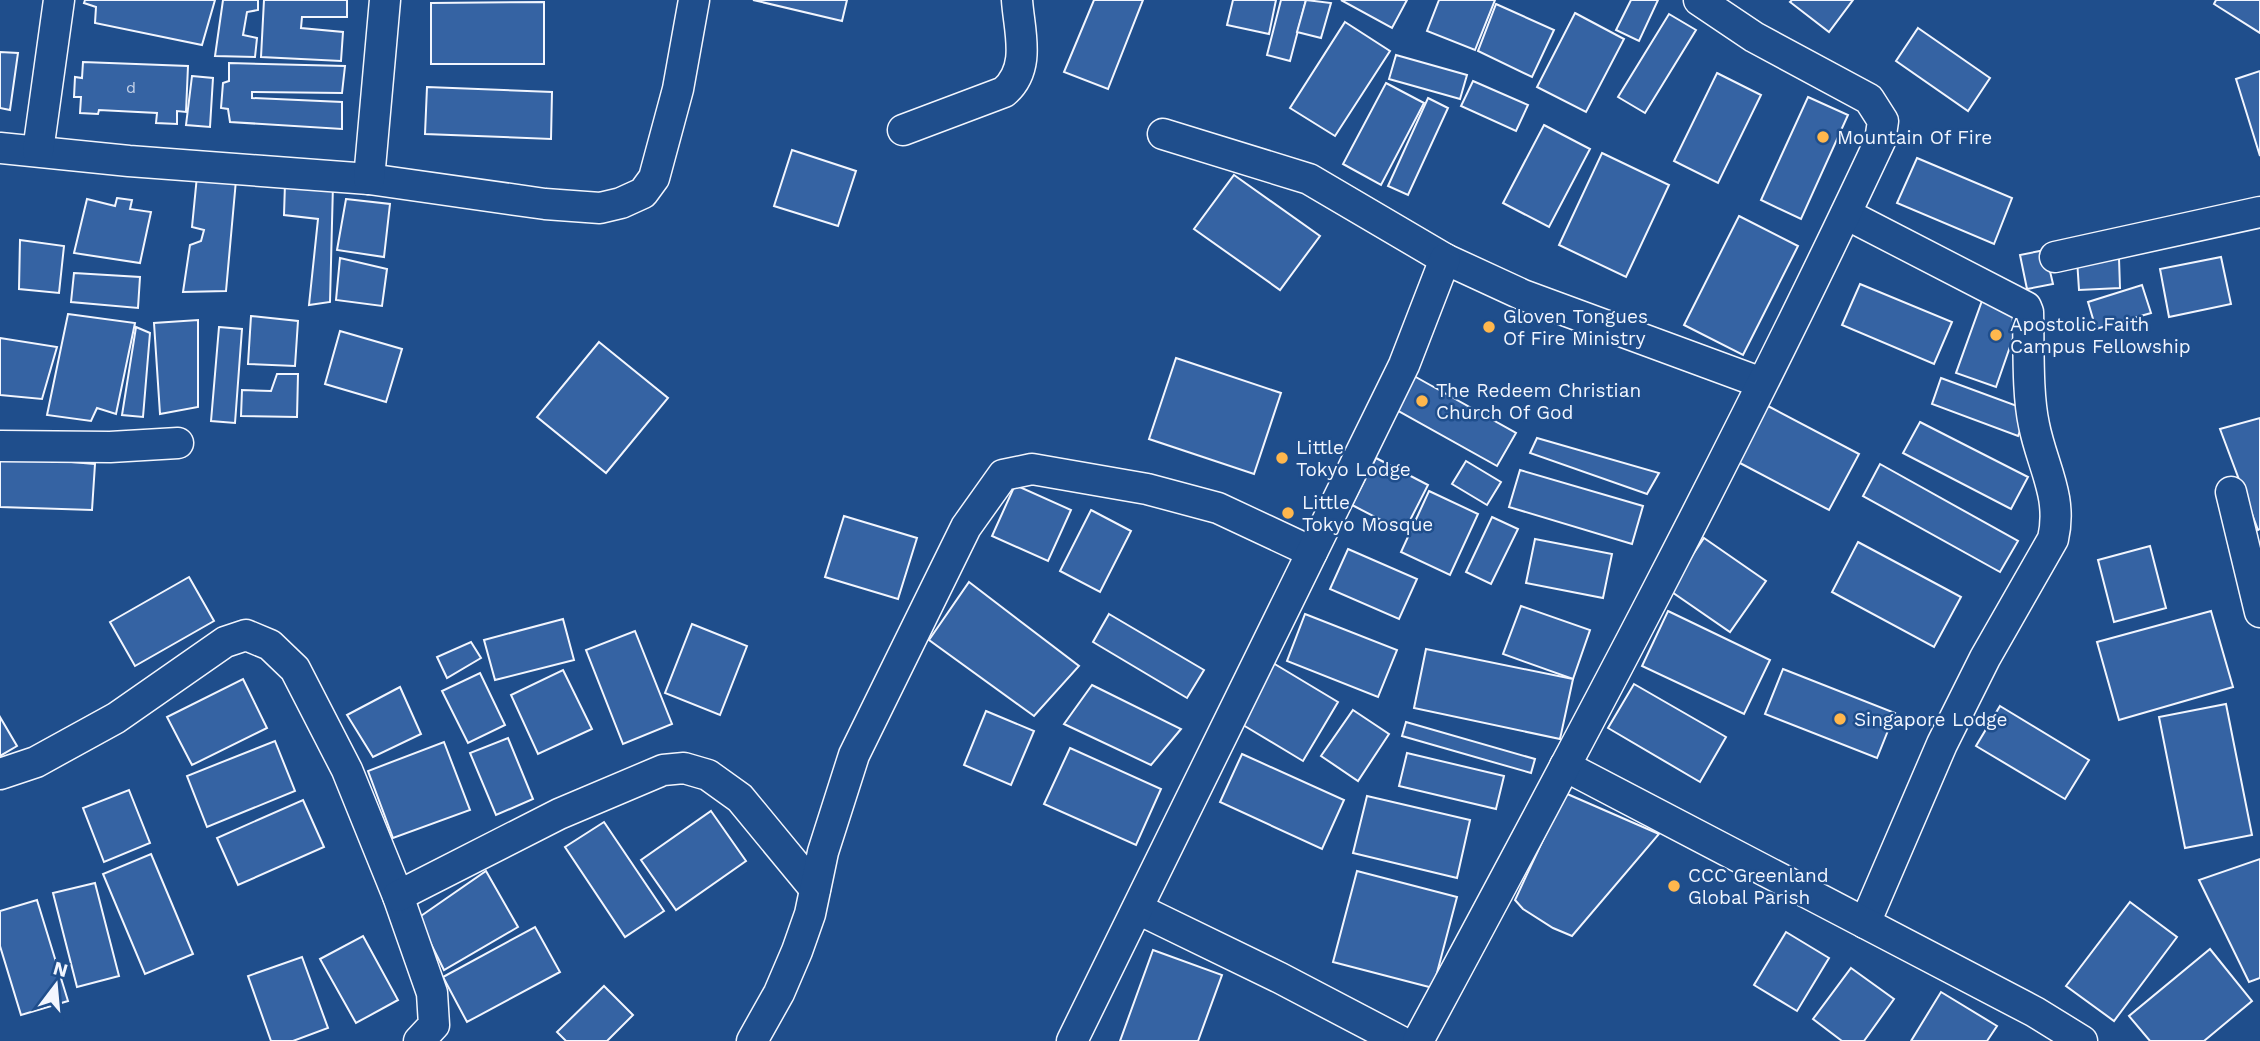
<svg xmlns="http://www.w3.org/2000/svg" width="2260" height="1041" font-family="'Work Sans',sans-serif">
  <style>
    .building { fill: #3563a3; stroke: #f2f6ff; stroke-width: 2 }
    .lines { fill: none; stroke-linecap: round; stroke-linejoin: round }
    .minor-casing { stroke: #f2f6ff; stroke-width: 33 }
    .minor { stroke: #1f4e8c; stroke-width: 30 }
    .poi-dot { fill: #ffb74d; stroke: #1f4e8c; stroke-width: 2.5 }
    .labels { text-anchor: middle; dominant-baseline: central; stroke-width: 5; stroke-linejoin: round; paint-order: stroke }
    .number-label { font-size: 16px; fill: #c3d1e8 }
    .poi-label { font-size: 19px; fill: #f2f6ff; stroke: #1f4e8c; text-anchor: start }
  </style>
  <rect width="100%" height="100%" fill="#1f4e8c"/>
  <g class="building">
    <polygon points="85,0 215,0 202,45 95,23 96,7 84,3"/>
    <polygon points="223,0 258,0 258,10 247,12 243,35 257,38 255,57 215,56"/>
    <polygon points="264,0 347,0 347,17 302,17 301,28 343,32 341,61 261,57"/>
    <polygon points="753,0 847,0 842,21"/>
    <polygon points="1094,0 1143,0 1108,89 1064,72"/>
    <polygon points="1233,0 1276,0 1269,34 1227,25"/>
    <polygon points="1281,0 1306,0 1290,61 1267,55"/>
    <polygon points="1306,0 1331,3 1321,38 1297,32"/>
    <polygon points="1341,0 1407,0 1392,28"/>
    <polygon points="1439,0 1495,0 1475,50 1427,31"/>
    <polygon points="1631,0 1658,0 1639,41 1616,30"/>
    <polygon points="1792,0 1853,0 1829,32 1790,2"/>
    <polygon points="2216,0 2260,0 2260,33 2214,4"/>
    <polygon points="544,2 544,64 431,64 431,3"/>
    <polygon points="1496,4 1554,30 1532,77 1478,51"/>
    <polygon points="1575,13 1624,39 1586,112 1537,87"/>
    <polygon points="1669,14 1696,30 1645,113 1618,97"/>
    <polygon points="1345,22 1390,51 1335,136 1290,108"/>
    <polygon points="1918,28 1990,78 1968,111 1896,61"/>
    <polygon points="0,52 18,53 10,110 0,108"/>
    <polygon points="1396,55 1467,75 1460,99 1389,79"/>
    <polygon points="83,62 188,66 186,112 177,111 177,124 156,123 157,113 99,110 98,114 80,113 81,97 74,97 75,77 82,78"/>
    <polygon points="229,63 345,66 342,93 252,92 252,98 342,102 342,129 230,122 228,109 221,108 223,83 229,81"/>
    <polygon points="2260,71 2260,156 2236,79"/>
    <polygon points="1717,73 1761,95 1718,183 1674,161"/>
    <polygon points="192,76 213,78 210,127 186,125"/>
    <polygon points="1473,81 1528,105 1516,131 1461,106"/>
    <polygon points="1386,83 1424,103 1381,185 1343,164"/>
    <polygon points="427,87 552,92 551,139 425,134"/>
    <polygon points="1808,97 1848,115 1801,219 1761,200"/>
    <polygon points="1428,98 1448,108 1408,195 1388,186"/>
    <polygon points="1544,125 1590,149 1549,227 1503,203"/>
    <polygon points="792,150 856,171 838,226 774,206"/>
    <polygon points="1602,153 1669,185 1626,277 1559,245"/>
    <polygon points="1917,158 2012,198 1994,244 1897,203"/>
    <polygon points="1234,175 1320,236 1280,290 1194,229"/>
    <polygon points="197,176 236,180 226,291 183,292 190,245 201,241 204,230 192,227"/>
    <polygon points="285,183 333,184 330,302 309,305 318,219 284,215"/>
    <polygon points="117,198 132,200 130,209 151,212 140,263 74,253 87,199 115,206"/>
    <polygon points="346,199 390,204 384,257 337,250"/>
    <polygon points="1739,216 1798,246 1743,355 1684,325"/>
    <polygon points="20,240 64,246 59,293 19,289"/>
    <polygon points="2045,250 2053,284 2027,289 2020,255"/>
    <polygon points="2221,257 2231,304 2169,317 2160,269"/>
    <polygon points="340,258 387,269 382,306 336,300"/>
    <polygon points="2119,258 2120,288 2079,290 2077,259"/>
    <polygon points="74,273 140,277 138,308 71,302"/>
    <polygon points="1860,284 1952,322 1934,364 1842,325"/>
    <polygon points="2142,285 2151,313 2096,329 2088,302"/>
    <polygon points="1983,298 2022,312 1996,387 1956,373"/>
    <polygon points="68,314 135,323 116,414 97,408 91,421 47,415"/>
    <polygon points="251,316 298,321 295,366 248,364"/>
    <polygon points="198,320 198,407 160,414 154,323"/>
    <polygon points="136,327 150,333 143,417 122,415"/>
    <polygon points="219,327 242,329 235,423 211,421"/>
    <polygon points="340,331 402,349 386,402 325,384"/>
    <polygon points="0,338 57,347 42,399 0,395"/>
    <polygon points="599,342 668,398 606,473 537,417"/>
    <polygon points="1176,358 1281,393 1254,474 1149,439"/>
    <polygon points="277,374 298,374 297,417 241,416 242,390 271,391"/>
    <polygon points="1414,376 1516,433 1497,466 1395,409"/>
    <polygon points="1941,378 2028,410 2018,436 1932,404"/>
    <polygon points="1768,406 1859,454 1829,510 1738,462"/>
    <polygon points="2260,418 2260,529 2258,530 2220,429"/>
    <polygon points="1920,422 2028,477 2011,509 1903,453"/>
    <polygon points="1537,438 1659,473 1647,494 1530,453"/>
    <polygon points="0,456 95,464 92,510 0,507"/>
    <polygon points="1376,458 1428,485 1404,532 1352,505"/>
    <polygon points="1466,461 1501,482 1487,505 1452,484"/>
    <polygon points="1880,464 2018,541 2000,572 1863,496"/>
    <polygon points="1520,470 1643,506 1632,544 1509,507"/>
    <polygon points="1015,485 1071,510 1048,561 992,536"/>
    <polygon points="1429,491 1478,514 1450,575 1401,552"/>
    <polygon points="1091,510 1131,531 1100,592 1060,571"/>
    <polygon points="844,516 917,538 898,599 825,577"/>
    <polygon points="1492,517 1518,529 1491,584 1466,572"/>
    <polygon points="1704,538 1766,581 1730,632 1669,590"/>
    <polygon points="1535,539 1612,554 1603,598 1526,583"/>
    <polygon points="1858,542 1961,597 1934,647 1832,592"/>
    <polygon points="2150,546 2166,608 2114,622 2098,560"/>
    <polygon points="1348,549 1417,579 1399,619 1330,589"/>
    <polygon points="189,577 214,621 135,666 110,622"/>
    <polygon points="969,582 1079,666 1034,716 929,640"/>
    <polygon points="1521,606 1590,630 1573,679 1503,654"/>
    <polygon points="1668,611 1770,660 1744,714 1642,666"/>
    <polygon points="2211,611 2233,687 2119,720 2097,642"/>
    <polygon points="1109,614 1204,670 1187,698 1093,642"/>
    <polygon points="1305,614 1397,650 1378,697 1287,661"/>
    <polygon points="563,619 574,660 495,680 484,640"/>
    <polygon points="692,624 747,646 720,715 665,693"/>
    <polygon points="635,631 672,724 623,744 586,650"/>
    <polygon points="471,642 481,658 447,678 437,657"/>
    <polygon points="1426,649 1573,679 1560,739 1414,708"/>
    <polygon points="1273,663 1338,702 1303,761 1238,722"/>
    <polygon points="1783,669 1895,713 1877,758 1765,714"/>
    <polygon points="563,670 592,729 538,754 511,695"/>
    <polygon points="480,673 505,725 468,743 442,691"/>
    <polygon points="243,679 267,728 192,765 167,717"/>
    <polygon points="1634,684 1726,737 1700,782 1608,728"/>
    <polygon points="1092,685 1181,729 1151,765 1064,724"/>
    <polygon points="400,687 421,734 373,757 347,715"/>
    <polygon points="2226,704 2252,835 2185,848 2159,717"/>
    <polygon points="2000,706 2089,760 2065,799 1976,746"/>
    <polygon points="1353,710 1389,734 1358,781 1321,756"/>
    <polygon points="986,711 1034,731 1011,785 964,765"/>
    <polygon points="0,717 17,746 0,756"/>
    <polygon points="1406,722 1535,759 1531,773 1402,736"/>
    <polygon points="508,738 533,799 496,815 470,753"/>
    <polygon points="275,741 295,791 207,827 187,776"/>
    <polygon points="444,742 470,810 393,838 368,771"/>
    <polygon points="1070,748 1161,789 1136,845 1044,804"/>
    <polygon points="1407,753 1504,776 1496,809 1399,786"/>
    <polygon points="1242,754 1344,800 1322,849 1220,802"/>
    <polygon points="129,790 150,843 104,862 83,808"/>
    <polygon points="1565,793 1659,834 1572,936 1553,928 1523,909 1515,900"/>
    <polygon points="1367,796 1470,820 1457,878 1353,853"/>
    <polygon points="303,800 324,847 238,885 217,838"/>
    <polygon points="711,811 746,861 676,910 641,860"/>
    <polygon points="604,822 664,911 625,937 565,847"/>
    <polygon points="151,854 193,954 145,974 103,874"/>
    <polygon points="2260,859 2260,978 2249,982 2199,880"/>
    <polygon points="486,871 518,927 444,970 418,918"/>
    <polygon points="1357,871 1457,897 1433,988 1333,962"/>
    <polygon points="95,883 119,976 77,987 53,893"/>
    <polygon points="37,900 68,1001 21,1015 0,946 0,911"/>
    <polygon points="2130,902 2177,937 2114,1021 2066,986"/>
    <polygon points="535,927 560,972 467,1022 443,977"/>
    <polygon points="1786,932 1829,958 1797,1011 1754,985"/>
    <polygon points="363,936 398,1000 356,1023 320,959"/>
    <polygon points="2210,949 2252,1001 2204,1041 2150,1041 2129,1016"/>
    <polygon points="1153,950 1222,975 1198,1041 1120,1041"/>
    <polygon points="302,957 328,1028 293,1041 271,1041 248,976"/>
    <polygon points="1851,968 1894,999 1864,1041 1842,1041 1813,1019"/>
    <polygon points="604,986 633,1015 607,1041 566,1041 557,1032"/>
    <polygon points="1941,992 1997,1026 1987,1041 1911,1041"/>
  </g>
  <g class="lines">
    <g class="minor-casing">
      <g id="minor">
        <path d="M903 130 1004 92C1032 68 1019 31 1017 0"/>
        <polyline points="1163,134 1309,179 1445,259 1523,295 1762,383"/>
        <polyline points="0,148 129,161 369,179 545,204 600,208 621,203 643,193 654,178 678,89 694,0"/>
        <polyline points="38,151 59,0"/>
        <polyline points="369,179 385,0"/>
        <path d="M1846 214 2026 307 2028 312C2029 346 2027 393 2034 425 2042 466 2063 496 2053 539L1985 658 1942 744 1865 923"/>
        <polyline points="2055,257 2260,212"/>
        <polyline points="0,446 110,447 178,443"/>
        <polyline points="2231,492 2260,612"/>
        <polyline points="1565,766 2035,1012 2082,1041"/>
        <polyline points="0,774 36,762 116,718 225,642 246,635 270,645 295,669 347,770 398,896 432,993 434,1025 419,1041"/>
        <polyline points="398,896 559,814 663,770 684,768 708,775 740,798 815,889"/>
        <polyline points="1138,909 1280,978 1400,1041"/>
        <polyline points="752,1041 779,993 797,951 810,914 823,852 854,755 966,527 1003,475 1032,469 1147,489 1218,508 1312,552"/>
        <polyline points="1072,1041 1404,365 1445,259"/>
        <path d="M1418 1041C1578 744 1737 446 1880 141L1883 121 1869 99 1754 37 1699 0"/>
      </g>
    </g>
    <use href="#minor" class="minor"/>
  </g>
  <g class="poi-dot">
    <circle cx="1823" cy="137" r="7"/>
    <circle cx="1489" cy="327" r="7"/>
    <circle cx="1996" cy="335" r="7"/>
    <circle cx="1422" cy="401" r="7"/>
    <circle cx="1282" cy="458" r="7"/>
    <circle cx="1288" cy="513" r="7"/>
    <circle cx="1840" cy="719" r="7"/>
    <circle cx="1674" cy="886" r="7"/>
  </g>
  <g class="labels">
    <g class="number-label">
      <text x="131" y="87">d</text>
    </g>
    <g class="poi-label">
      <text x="1837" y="137">Mountain Of Fire</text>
      <text x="1503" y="316">Gloven Tongues<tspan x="1503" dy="22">Of Fire Ministry</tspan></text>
      <text x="2010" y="324">Apostolic Faith<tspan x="2010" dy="22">Campus Fellowship</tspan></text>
      <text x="1436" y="390">The Redeem Christian<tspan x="1436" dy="22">Church Of God</tspan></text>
      <text x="1296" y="447">Little<tspan x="1296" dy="22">Tokyo Lodge</tspan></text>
      <text x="1302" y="502">Little<tspan x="1302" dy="22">Tokyo Mosque</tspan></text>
      <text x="1854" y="719">Singapore Lodge</text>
      <text x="1688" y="875">CCC Greenland<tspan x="1688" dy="22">Global Parish</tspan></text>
    </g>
  </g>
  <g transform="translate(56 985) rotate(16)" stroke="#1f4e8c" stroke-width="5" paint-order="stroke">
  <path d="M0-5L12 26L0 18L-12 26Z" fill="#f2f6ff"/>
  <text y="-10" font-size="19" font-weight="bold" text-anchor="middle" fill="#f2f6ff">N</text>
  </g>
</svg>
